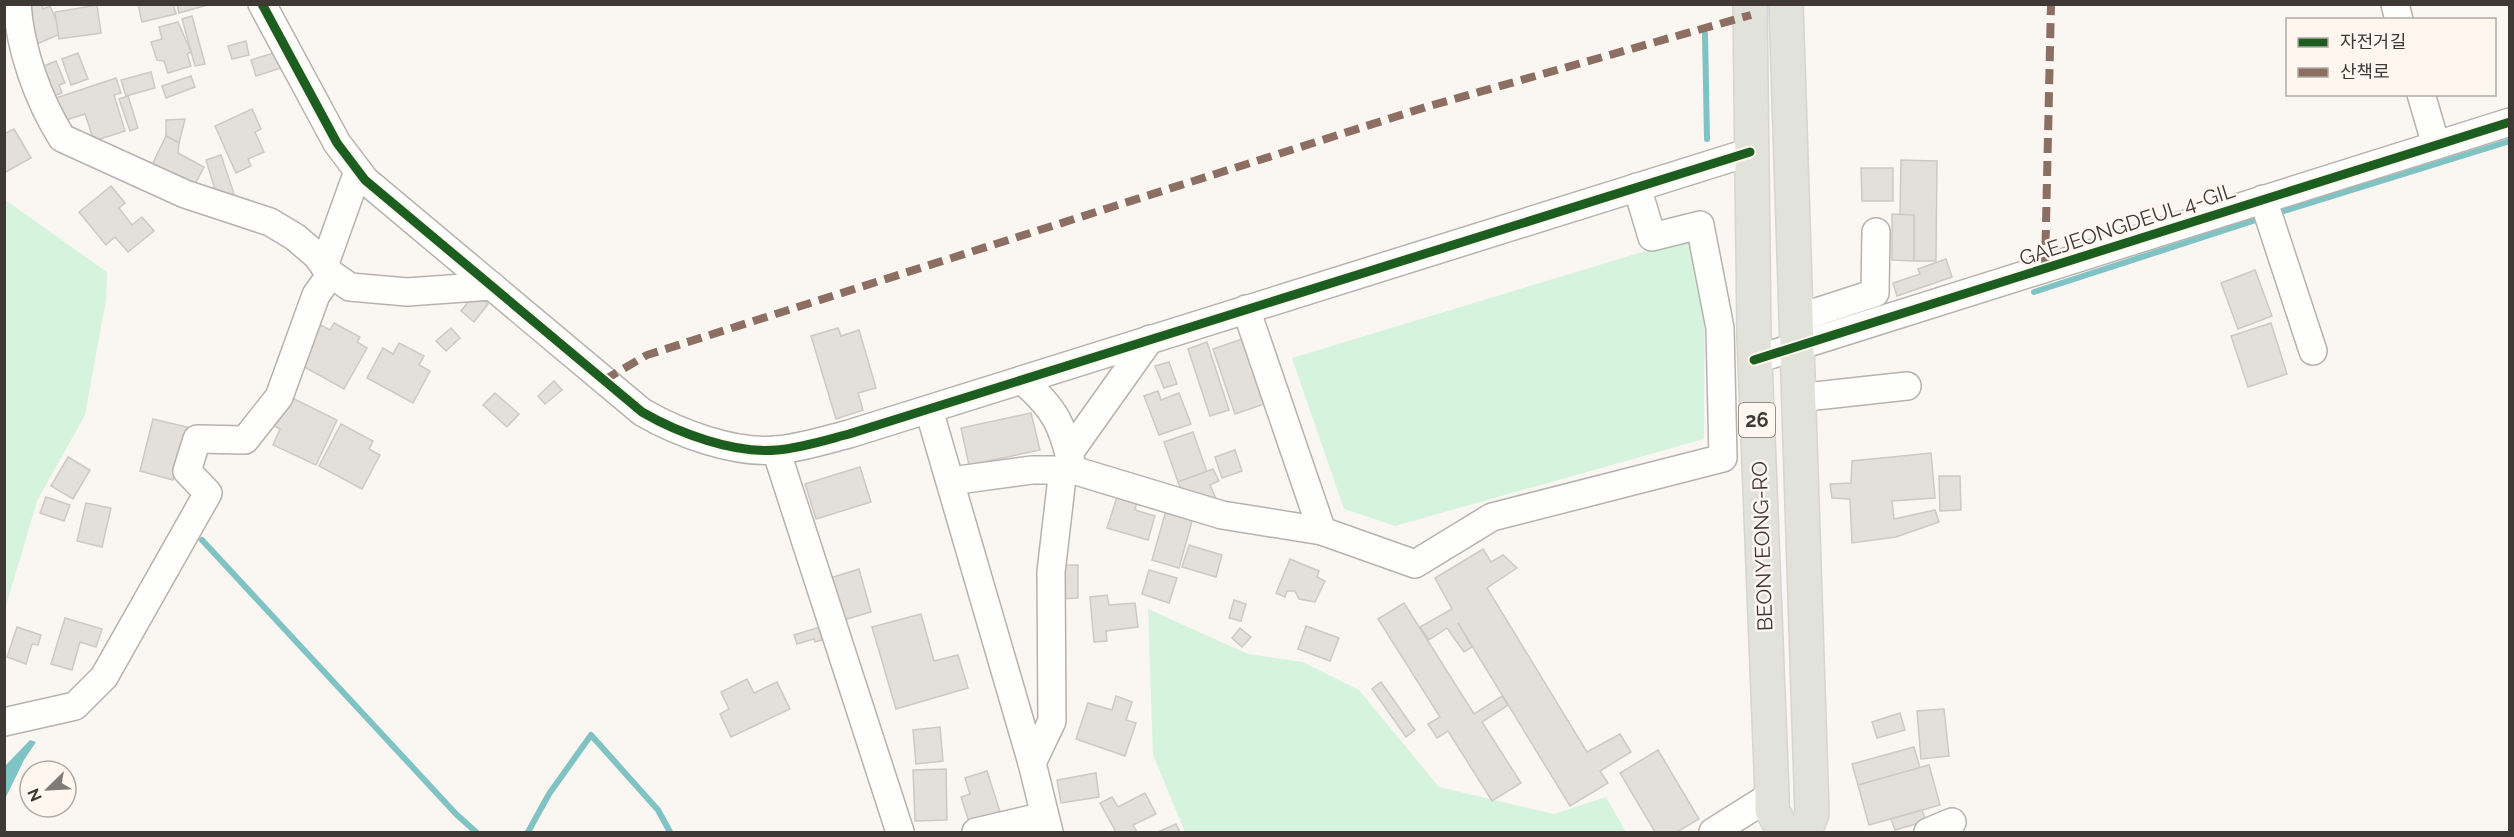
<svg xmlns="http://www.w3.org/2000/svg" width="2514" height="837" font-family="Raleway,'Noto Sans KR',sans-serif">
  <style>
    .green { fill: #d6f4dd }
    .water { fill: #80c3c5 }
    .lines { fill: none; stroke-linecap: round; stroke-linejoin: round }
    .stream { stroke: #80c3c5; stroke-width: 6 }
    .building { fill: #e3dfdb; stroke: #cdc9c5; stroke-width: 1.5 }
    .minor-casing { stroke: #b6b2ae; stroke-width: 30 }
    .major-casing { stroke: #d7d4d2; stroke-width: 36 }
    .minor { stroke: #fefefd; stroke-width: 27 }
    .major { stroke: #e1e2d9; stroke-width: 33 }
    .quiet { stroke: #8d6e63; stroke-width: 8; stroke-dasharray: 15 8; stroke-linecap: butt }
    .cycleway-casing { stroke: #fef6ef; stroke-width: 13 }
    .cycleway { stroke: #1b5e20; stroke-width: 9 }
    .labels { text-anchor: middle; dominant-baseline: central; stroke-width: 5; stroke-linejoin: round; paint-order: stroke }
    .shield { fill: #fef6ef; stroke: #78726c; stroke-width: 1.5 }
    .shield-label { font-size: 20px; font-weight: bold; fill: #3e3934 }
    .street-label { font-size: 21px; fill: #3e3934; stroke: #fef6ef }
  </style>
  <rect width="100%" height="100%" fill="#faf6f2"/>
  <g class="green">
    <polygon points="5,200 107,272 106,300 85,415 37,501 5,609"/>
    <polygon points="1685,239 1705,249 1704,439 1395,526 1344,509 1292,358"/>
    <polygon points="1148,609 1248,654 1303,662 1359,690 1439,787 1554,814 1606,797 1626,832 1185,832 1153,755"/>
  </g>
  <polygon class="water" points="30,740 36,742 24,760 5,799 5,766"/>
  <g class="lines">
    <g class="stream">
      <polyline points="1705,34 1707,139"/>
      <polyline points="2274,214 2510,141"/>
      <polyline points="2034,292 2262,218"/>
      <polyline points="202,540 456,814 476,832"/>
      <polyline points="528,832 549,794 591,735 658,810 670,832"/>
    </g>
  </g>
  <g class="building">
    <polygon points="30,4 42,4 43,9 50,6 62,33 37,44 25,16 33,13"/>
    <polygon points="138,4 173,4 176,14 142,22"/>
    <polygon points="177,4 211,4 179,13"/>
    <polygon points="97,5 101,33 59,39 55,12"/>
    <polygon points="192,16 205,64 195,66 182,19"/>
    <polygon points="178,22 191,52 187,54 191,66 168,73 164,61 157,60 151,42 162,39 159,27"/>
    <polygon points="246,41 249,55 232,59 228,46"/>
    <polygon points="280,51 284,67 256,76 251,60"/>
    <polygon points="78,53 88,79 71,85 62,59"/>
    <polygon points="56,61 65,83 59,85 62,93 50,97 39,68"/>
    <polygon points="151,72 155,88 126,96 121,80"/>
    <polygon points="191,76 195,87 166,98 162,86"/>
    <polygon points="116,78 121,93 114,95 125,131 94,141 85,114 60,122 53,99"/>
    <polygon points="128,96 138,128 130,131 119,99"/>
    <polygon points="252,109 261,129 255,132 264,152 248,159 251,166 236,173 215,126"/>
    <polygon points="185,119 179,143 166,136 166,120"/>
    <polygon points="14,129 31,158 4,173 4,134"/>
    <polygon points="166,136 179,143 178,153 204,167 193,188 151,167"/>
    <polygon points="221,155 234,194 218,199 206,160"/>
    <polygon points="1901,160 1937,161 1936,261 1914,261 1914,215 1900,215"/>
    <polygon points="1861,168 1893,168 1893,201 1862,201"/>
    <polygon points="111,186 125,203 119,208 132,225 142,217 154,231 128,252 115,237 106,245 79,212"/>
    <polygon points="1892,214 1914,215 1914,261 1892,260"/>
    <polygon points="1946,259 1952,277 1897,296 1893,283 1920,274 1918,269"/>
    <polygon points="2255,270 2272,316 2238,329 2221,283"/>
    <polygon points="475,293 488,304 474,322 461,311"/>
    <polygon points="334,323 360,337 357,342 367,348 344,389 299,364 321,325 330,330"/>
    <polygon points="2271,323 2287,374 2248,387 2231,336"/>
    <polygon points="451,328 460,338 446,351 436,341"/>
    <polygon points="838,328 841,336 859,330 876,388 858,393 863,410 836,419 811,336"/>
    <polygon points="1245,338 1267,403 1235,414 1213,349"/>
    <polygon points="1207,342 1229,410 1210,416 1188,349"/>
    <polygon points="399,343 424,356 419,365 430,371 413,403 367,378 383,348 393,354"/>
    <polygon points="1169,362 1177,384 1164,388 1155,366"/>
    <polygon points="554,381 562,390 545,404 538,396"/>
    <polygon points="1158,391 1161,400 1179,393 1191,424 1159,435 1144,396"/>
    <polygon points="495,393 519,414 507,427 483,405"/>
    <polygon points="288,396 337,420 316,465 273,445 280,429 274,426"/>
    <polygon points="1031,413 1040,450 969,465 961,428"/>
    <polygon points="153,419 187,427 173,480 140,471"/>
    <polygon points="341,424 373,441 369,449 380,455 362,489 319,466"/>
    <polygon points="1193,432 1207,472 1178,482 1164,442"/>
    <polygon points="1235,450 1242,471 1222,478 1215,457"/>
    <polygon points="1931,453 1935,498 1892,501 1894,519 1935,510 1939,522 1896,537 1852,543 1850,499 1832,498 1830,484 1851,483 1852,461"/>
    <polygon points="68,457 90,470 73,499 51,486"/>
    <polygon points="860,467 871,502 816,519 805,484"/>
    <polygon points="1213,469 1219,481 1210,485 1218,503 1185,496 1178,482"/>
    <polygon points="1939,476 1960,476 1961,510 1940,511"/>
    <polygon points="1119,491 1138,498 1135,510 1155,516 1148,540 1107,528"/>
    <polygon points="46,497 70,505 64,521 40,513"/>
    <polygon points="86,503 111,508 102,547 77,541"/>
    <polygon points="1167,507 1194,514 1179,568 1152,560"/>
    <polygon points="1189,545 1222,555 1216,577 1182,567"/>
    <polygon points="1483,549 1491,562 1503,555 1517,568 1487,588 1587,752 1620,734 1631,752 1600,771 1608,783 1570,806 1458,623 1472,647 1464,652 1447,628 1429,640 1420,627 1452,609 1435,578"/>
    <polygon points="1290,559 1319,571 1317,577 1325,581 1315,602 1299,599 1295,591 1287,591 1285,597 1276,593"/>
    <polygon points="1057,565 1078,565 1078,598 1057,599"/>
    <polygon points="859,569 871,612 840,621 827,579"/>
    <polygon points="1149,570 1177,578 1169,603 1142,594"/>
    <polygon points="1107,595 1109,605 1135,603 1138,627 1106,631 1107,641 1094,642 1090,597"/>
    <polygon points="1234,600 1246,604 1241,621 1229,618"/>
    <polygon points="1404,603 1474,714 1502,696 1508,705 1482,722 1521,783 1492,801 1448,731 1437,738 1428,724 1440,717 1378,619"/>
    <polygon points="921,614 934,661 958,655 968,688 896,709 872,627"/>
    <polygon points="65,618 102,629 96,647 80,642 72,670 51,664"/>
    <polygon points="823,626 825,635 821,637 822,640 815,642 814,639 797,644 794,635"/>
    <polygon points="1306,626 1339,638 1330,661 1298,649"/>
    <polygon points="17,627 41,635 38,645 32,644 26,664 7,657"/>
    <polygon points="1240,628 1251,637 1242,647 1232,638"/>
    <polygon points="747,679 754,693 777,682 790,709 731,737 720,714 729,709 721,692"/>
    <polygon points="1381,682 1415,730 1406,737 1372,689"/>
    <polygon points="1116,696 1132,702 1126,720 1136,723 1125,756 1076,739 1088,703 1112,710"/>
    <polygon points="1944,709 1949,756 1921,759 1917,711"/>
    <polygon points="1900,713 1905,730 1877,738 1872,722"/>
    <polygon points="940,727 943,761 916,764 913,730"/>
    <polygon points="1914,747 1920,768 1858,785 1852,764"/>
    <polygon points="1658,750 1699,819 1677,832 1655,832 1620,773"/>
    <polygon points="1929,765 1940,805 1869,825 1858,785"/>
    <polygon points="946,769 947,820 915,821 913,770"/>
    <polygon points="987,771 1002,818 971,828 961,797 970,794 965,778"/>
    <polygon points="1096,773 1099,797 1061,803 1057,780"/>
    <polygon points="1145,793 1156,814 1133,825 1137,832 1116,832 1100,803 1112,797 1118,807"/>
    <polygon points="1922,810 1926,821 1895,830 1891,819"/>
    <polygon points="1176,824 1180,832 1158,832"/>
  </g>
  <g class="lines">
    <g class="minor-casing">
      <g id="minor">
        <path d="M17 4C20 49 38 100 62 138L185 194 270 222 295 237 316 255 331 274 350 287 407 292 492 286"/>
        <path d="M262 4 337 143 365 180 642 412C678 433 734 454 777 450 801 448 826 440 849 434L1750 152"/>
        <polyline points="2395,4 2399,20"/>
        <polyline points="2421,94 2436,145"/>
        <polyline points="2263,199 2313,351"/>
        <polyline points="324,266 358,171"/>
        <polyline points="1246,309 1322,531"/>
        <polyline points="1795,319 1875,293 1876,232"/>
        <polyline points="1754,360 2510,122"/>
        <path d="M1022 380C1055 409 1062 423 1072 466"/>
        <polyline points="1797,398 1907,386"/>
        <polyline points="929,410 1032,763 1049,832"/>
        <polyline points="776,450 900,832"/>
        <polyline points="1069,453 1150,339"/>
        <polyline points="951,481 1032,470 1073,470 1222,515 1322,531 1415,564 1492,517 1723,458 1720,328 1700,225 1652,237 1637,187"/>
        <polyline points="4,722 75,706 104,677 208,493 187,471 197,439 245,440 279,397 316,295 331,274"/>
        <polyline points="1032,763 1052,721 1051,572 1063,469"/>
        <polyline points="976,832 1044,816"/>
        <polyline points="1713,832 1772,795"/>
        <polyline points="1928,832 1952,822"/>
      </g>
    </g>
    <g class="major-casing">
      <g id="major">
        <polyline points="1750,4 1754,335 1772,795 1772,810 1784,832"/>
        <polyline points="1786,4 1812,814 1805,832"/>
      </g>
    </g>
    <use href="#minor" class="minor"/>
    <use href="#major" class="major"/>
    <g class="quiet">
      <polyline points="2045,268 2051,4"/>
      <polyline points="604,380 647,355 1426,107 1751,15"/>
    </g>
    <g class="cycleway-casing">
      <g id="cycleway">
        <path d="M262 4 337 143 365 180 642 412C678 433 734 454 777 450 801 448 826 440 849 434L1750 152"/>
        <polyline points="1754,360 2510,122"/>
      </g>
    </g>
    <use href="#cycleway" class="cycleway"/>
  </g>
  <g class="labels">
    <rect class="shield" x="1739" y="403" width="36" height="34" rx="4.5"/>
    <g class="shield-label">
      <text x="1757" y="420">26</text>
    </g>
    <g class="street-label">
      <text transform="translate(2127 224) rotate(-18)">GAEJEONGDEUL 4-GIL</text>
      <text transform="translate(1762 546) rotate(-92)">BEONYEONG-RO</text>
    </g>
  </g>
  <rect width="2514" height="837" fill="none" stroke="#3e3934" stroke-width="12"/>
  <rect x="2286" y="18" width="210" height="78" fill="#fef6ef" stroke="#b1aaa4" stroke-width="1.5"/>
  <rect x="2298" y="38" width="30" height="9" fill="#1b5e20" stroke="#b1aaa4" stroke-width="1.5"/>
  <text x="2340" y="48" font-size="18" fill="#3e3934">자전거길</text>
  <rect x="2298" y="68" width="30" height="9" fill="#8d6e63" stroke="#b1aaa4" stroke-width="1.5"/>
  <text x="2340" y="78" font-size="18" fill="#3e3934">산책로</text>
  <g transform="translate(48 789) rotate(246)"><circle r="28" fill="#fef6ef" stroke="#b1aaa4" stroke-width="1.5"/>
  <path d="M0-4.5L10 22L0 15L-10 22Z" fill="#807b76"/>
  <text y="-9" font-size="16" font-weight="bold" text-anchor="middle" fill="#3e3934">N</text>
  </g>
</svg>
